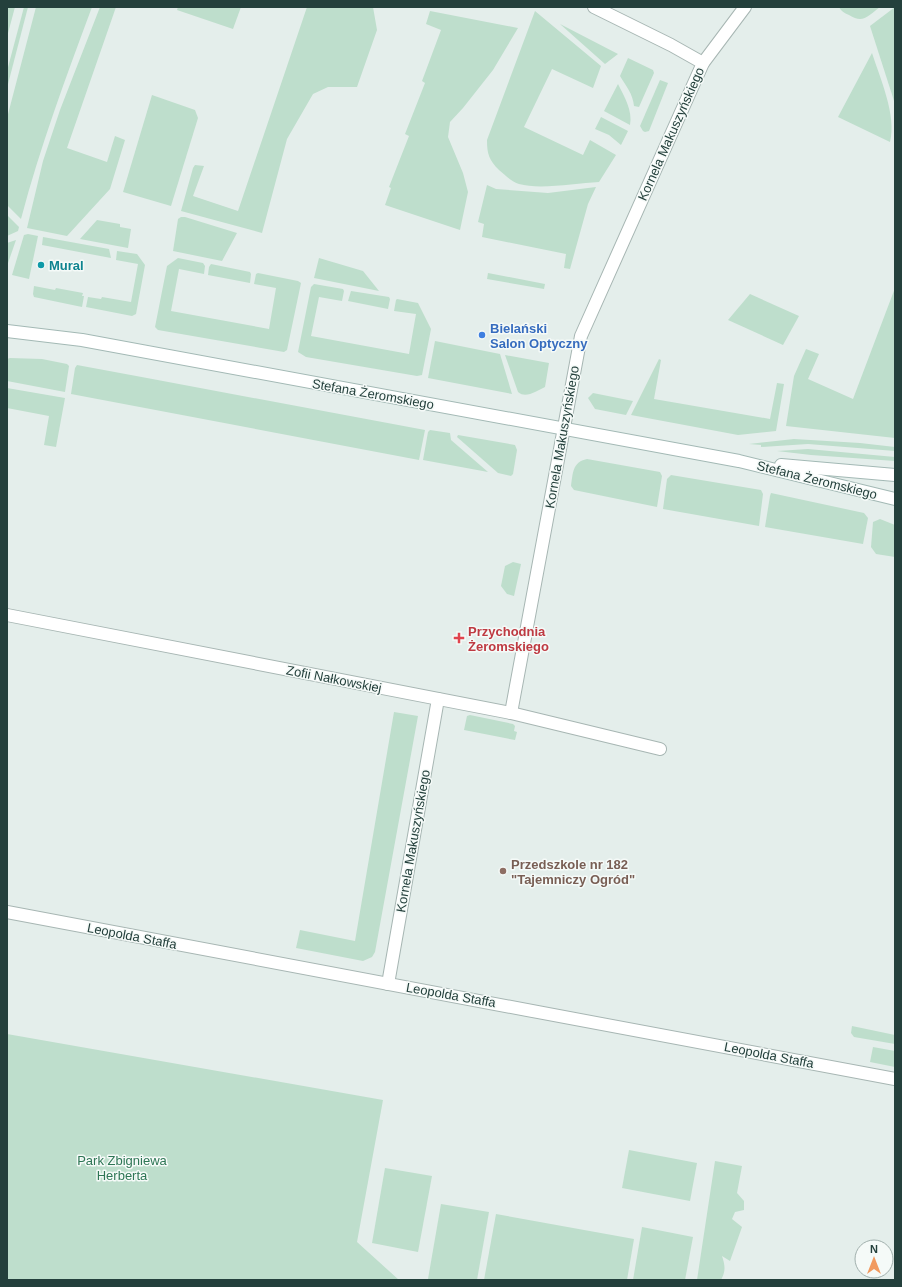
<svg xmlns="http://www.w3.org/2000/svg" width="902" height="1287" font-family="Arial,sans-serif">
  <style>
    .green { fill: #bedecc }
    .lines { fill: none; stroke-linecap: round; stroke-linejoin: round }
    .minor-casing { stroke: #a7b6b3; stroke-width: 14 }
    .secondary-casing { stroke: #a3b9b5; stroke-width: 14 }
    .minor { stroke: #fff; stroke-width: 12 }
    .secondary { stroke: #fff; stroke-width: 12 }
    .culture-dot { fill: #0f9aa8; stroke: #f5faf8; stroke-width: 1.5 }
    .shop-dot { fill: #3f7fe0; stroke: #f5faf8; stroke-width: 1.5 }
    .health-dot { fill: #e0444e; stroke: #f5faf8; stroke-width: 1.5 }
    .education-dot { fill: #8d6e63; stroke: #f5faf8; stroke-width: 1.5 }
    .labels { text-anchor: middle; dominant-baseline: central; stroke-width: 3; stroke-linejoin: round; paint-order: stroke }
    .street-label { font-size: 13px; fill: #24403c; stroke: #f5faf8 }
    .culture-label { font-size: 13px; font-weight: bold; fill: #0d838f; stroke: #f5faf8; text-anchor: start }
    .shop-label { font-size: 13px; font-weight: bold; fill: #366cbe; stroke: #f5faf8; text-anchor: start }
    .health-label { font-size: 13px; font-weight: bold; fill: #be3a42; stroke: #f5faf8; text-anchor: start }
    .education-label { font-size: 13px; font-weight: bold; fill: #785e54; stroke: #f5faf8; text-anchor: start }
    .park-label { font-size: 13px; fill: #2e7655; stroke: #f5faf8 }
  </style>
  <rect width="100%" height="100%" fill="#e4eeeb"/>
  <g class="green">
    <polygon points="7,7 15,7 7,37"/>
    <polygon points="24,7 28,7 7,88 7,71"/>
    <path d="M36 7H92C66 77 40 147 21 219L7 205V118Z"/>
    <polygon points="100,7 116,7 67,148 107,162 115,136 125,140 110,189 67,236 27,228 43,161 60,110"/>
    <polygon points="178,7 241,7 233,29 177,10"/>
    <polygon points="307,7 373,7 377,30 357,87 328,87 313,94 287,139 262,233 181,211 193,168 195,165 204,166 193,196 238,211"/>
    <path d="M839 7H880C868 16 863 24 849 15 844 13 841 11 839 7Z"/>
    <polygon points="895,7 895,104 870,26"/>
    <polygon points="430,11 518,28 493,70 463,108 450,122 448,137 463,173 468,192 460,230 385,205 391,188 389,187 409,136 405,134 425,83 422,81 441,30 426,24"/>
    <path d="M535 11 601 66 593 88 552 69 524 127 583 155 590 140 616 155 599 182C576 183 540 190 519 184 512 182 505 175 499 170 489 160 487 154 487 140Z"/>
    <polygon points="560,24 618,54 605,64"/>
    <path d="M872 53C880 78 897 116 890 142L838 117Z"/>
    <path d="M628 58 653 70 654 73 639 107 634 106C633 94 626 86 620 76Z"/>
    <polygon points="660,80 668,83 649,131 645,132 643,131 640,126"/>
    <path d="M618 84C624 96 633 111 630 125L604 111Z"/>
    <polygon points="152,95 195,110 198,118 171,206 123,192"/>
    <polygon points="601,117 628,131 621,145 609,135 595,129"/>
    <polygon points="487,185 496,189 548,193 596,187 588,204 570,269 564,268 566,254 482,237 484,224 478,222"/>
    <polygon points="7,215 19,227 18,231 7,236"/>
    <polygon points="181,217 185,217 237,233 222,261 173,251 178,219"/>
    <polygon points="97,220 120,224 120,227 131,229 128,248 80,239"/>
    <polygon points="28,234 38,236 29,279 12,275 24,235"/>
    <polygon points="43,237 109,249 111,258 42,245"/>
    <polygon points="16,240 7,266 7,243"/>
    <polygon points="117,251 137,254 145,265 136,314 132,316 86,307 88,297 101,299 102,297 131,302 138,264 116,260"/>
    <polygon points="178,258 203,263 205,266 204,274 179,269 171,311 269,329 276,288 254,284 256,274 258,273 298,281 301,283 287,350 284,352 158,330 155,327 167,266"/>
    <polygon points="319,258 363,271 379,291 314,278"/>
    <polygon points="211,264 250,272 251,274 250,283 208,275 209,267"/>
    <polygon points="488,273 545,284 544,289 487,279"/>
    <polygon points="314,284 343,289 344,291 342,301 319,297 311,336 409,354 416,314 394,311 396,300 397,299 418,303 431,329 422,375 417,376 306,357 298,352 311,287"/>
    <polygon points="34,286 55,290 56,288 83,293 82,296 84,296 82,307 34,297 33,294"/>
    <polygon points="895,288 895,438 786,426 794,376 806,349 819,354 808,379 853,399"/>
    <polygon points="351,291 389,297 390,299 388,309 348,301"/>
    <polygon points="750,294 799,316 783,345 728,320"/>
    <polygon points="435,341 500,354 512,394 428,378"/>
    <path d="M505 355 549 363 545 387C536 391 526 399 518 392Z"/>
    <polygon points="10,358 42,359 67,364 69,366 65,392 7,381 7,359"/>
    <polygon points="659,359 661,360 654,399 770,419 777,383 784,384 776,431 738,435 631,415"/>
    <polygon points="77,365 147,378 425,430 419,460 71,394 75,368"/>
    <polygon points="7,388 65,398 56,447 44,445 49,416 7,408"/>
    <polygon points="593,393 633,401 626,415 595,409 588,398"/>
    <polygon points="430,430 450,433 451,440 488,472 423,460 428,432"/>
    <polygon points="458,435 515,445 517,450 513,474 511,476 498,473 457,437"/>
    <polygon points="794,439 860,443 895,447 895,451 808,444 761,447 761,445 749,444"/>
    <polygon points="808,449 895,457 895,461 811,455 777,451"/>
    <path d="M587 459 660 472 662 476 657 507 574 490 571 486C573 474 572 462 587 459Z"/>
    <polygon points="671,475 761,490 763,494 759,526 663,509 667,479"/>
    <polygon points="771,493 864,513 868,518 863,544 765,527 770,496"/>
    <polygon points="880,519 895,525 895,557 876,554 871,547 873,522"/>
    <polygon points="513,562 521,564 514,596 507,594 501,586 505,566"/>
    <polygon points="394,712 418,716 375,952 372,957 363,961 296,948 300,930 355,941"/>
    <polygon points="470,715 513,724 515,726 514,731 517,732 515,740 464,730 467,716"/>
    <polygon points="852,1026 895,1035 895,1044 854,1037 851,1033"/>
    <polygon points="7,1034 383,1100 357,1242 399,1280 7,1280"/>
    <polygon points="873,1047 895,1051 895,1067 870,1062"/>
    <polygon points="629,1150 697,1163 690,1201 622,1188"/>
    <path d="M715 1161 742 1166 737 1193 744 1201V1210L735 1212 732 1219 742 1227 730 1261 722 1256C725 1265 726 1271 721 1280H697Z"/>
    <polygon points="385,1168 432,1176 418,1252 372,1243"/>
    <polygon points="441,1204 489,1212 477,1280 428,1279"/>
    <polygon points="496,1214 634,1239 627,1280 484,1280"/>
    <polygon points="642,1227 693,1237 685,1280 633,1280"/>
  </g>
  <g class="lines">
    <g class="minor-casing">
      <g id="minor">
        <polyline points="594,7 671,45 703,63"/>
        <polyline points="7,615 511,713 660,749"/>
        <polyline points="511,713 581,336 703,63 745,7"/>
        <path d="M7 912C303 969 599 1023 895 1079"/>
        <polyline points="388,984 438,699"/>
      </g>
    </g>
    <g class="secondary-casing">
      <g id="secondary">
        <polyline points="7,331 82,340 739,461 895,499"/>
        <polyline points="781,465 895,475"/>
      </g>
    </g>
    <use href="#minor" class="minor"/>
    <use href="#secondary" class="secondary"/>
  </g>
  <circle class="culture-dot" cx="41" cy="265" r="4"/>
  <circle class="shop-dot" cx="482" cy="335" r="4"/>
  <path class="health-dot" d="M457 632h4v4h4v4h-4v4h-4v-4h-4v-4h4z"/>
  <circle class="education-dot" cx="503" cy="871" r="4"/>
  <g class="labels">
    <g class="street-label">
      <text transform="translate(671 134) rotate(-66)">Kornela Makuszyńskiego</text>
      <text transform="translate(373 394) rotate(10)">Stefana Żeromskiego</text>
      <text transform="translate(562 437) rotate(-80)">Kornela Makuszyńskiego</text>
      <text transform="translate(817 480) rotate(14)">Stefana Żeromskiego</text>
      <text transform="translate(334 679) rotate(11)">Zofii Nałkowskiej</text>
      <text transform="translate(413 841) rotate(-80)">Kornela Makuszyńskiego</text>
      <text transform="translate(132 936) rotate(11)">Leopolda Staffa</text>
      <text transform="translate(451 995) rotate(10)">Leopolda Staffa</text>
      <text transform="translate(769 1055) rotate(11)">Leopolda Staffa</text>
    </g>
    <g class="culture-label">
      <text x="49" y="265">Mural</text>
    </g>
    <g class="shop-label">
      <text x="490" y="328">Bielański<tspan x="490" dy="15">Salon Optyczny</tspan></text>
    </g>
    <g class="health-label">
      <text x="468" y="631">Przychodnia<tspan x="468" dy="15">Żeromskiego</tspan></text>
    </g>
    <g class="education-label">
      <text x="511" y="864">Przedszkole nr 182<tspan x="511" dy="15">"Tajemniczy Ogród"</tspan></text>
    </g>
    <g class="park-label">
      <text x="122" y="1160">Park Zbigniewa<tspan x="122" dy="15">Herberta</tspan></text>
    </g>
  </g>
  <rect width="902" height="1287" fill="none" stroke="#24403c" stroke-width="16"/>
  <g transform="translate(874 1259)"><circle r="19" fill="#f5faf8" stroke="#a1b0ad"/>
  <path d="M0-3L7 15L0 10L-7 15Z" fill="#f19a5f"/>
  <text y="-6" font-size="11" font-weight="bold" text-anchor="middle" fill="#24403c">N</text>
  </g>
</svg>
